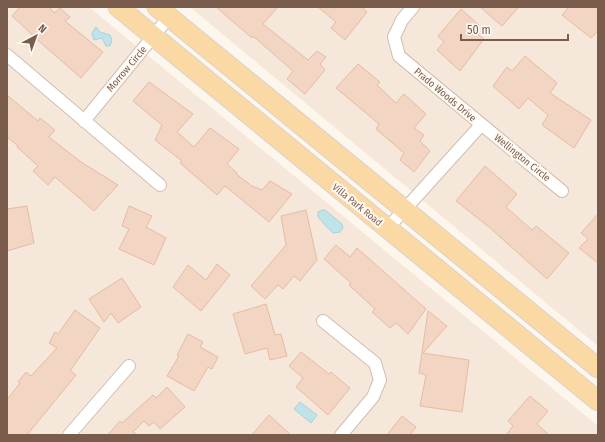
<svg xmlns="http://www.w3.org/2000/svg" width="605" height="442" font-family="'Fira Sans Condensed',sans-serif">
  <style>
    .residential { fill: #f5e8da }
    .water { fill: #bfe3e8; stroke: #a5d3da }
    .building { fill: #f3d5c3; stroke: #e6bba3 }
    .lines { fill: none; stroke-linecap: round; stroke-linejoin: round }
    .minor-casing { stroke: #d1beb0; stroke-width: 14 }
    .primary-casing { stroke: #dad1cd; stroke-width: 21 }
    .minor { stroke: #fff; stroke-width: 12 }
    .primary { stroke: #fbd9a5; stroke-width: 19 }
    .labels { text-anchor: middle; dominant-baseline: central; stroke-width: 4; stroke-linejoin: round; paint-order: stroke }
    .street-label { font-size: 10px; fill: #7a5c4d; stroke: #fffaf3 }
  </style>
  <rect width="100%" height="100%" fill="#fdf6ec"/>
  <g class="residential">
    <polygon points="7,7 89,7 598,426 598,435 7,435"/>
    <polygon points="190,7 598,7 598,346 244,52"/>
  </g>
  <g class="water">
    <polygon points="96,27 100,32 110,35 112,40 110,46 106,46 102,38 94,40 92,33"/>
    <path d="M323 210H325L342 224 343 228 340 232 333 233C327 228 323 222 318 217V212Z"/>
    <polygon points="300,402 317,415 311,423 294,409"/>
  </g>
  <g class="building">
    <polygon points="20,7 49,7 54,13 60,8 70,17 65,21 103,52 81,78 41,43 12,16"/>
    <polygon points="216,7 278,7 263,24 308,60 317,51 326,57 320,64 325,70 305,94 287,79 293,71 253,36 252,38"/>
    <polygon points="318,7 362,7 367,12 345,40 331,28 336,22"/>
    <polygon points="480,7 519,7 502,26"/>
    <polygon points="569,7 598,7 598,31 591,38 562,15"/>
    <polygon points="461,9 479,25 474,31 484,39 460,71 437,50 444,42 438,36"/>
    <polygon points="525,56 557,83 550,93 591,120 574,148 542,125 548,115 528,98 519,109 493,86 507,67 512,71"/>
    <polygon points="358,64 380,82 377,85 396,103 404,94 426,114 414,128 424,135 420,141 430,151 414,172 400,160 404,153 376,129 379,124 336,88"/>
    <polygon points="149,82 193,114 177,132 194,147 210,128 239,149 227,164 237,173 236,174 252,186 262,190 270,181 292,194 269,222 225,186 217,195 180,163 182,161 155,140 162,125 133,101"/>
    <polygon points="7,95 38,121 40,118 55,130 49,137 81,162 118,185 94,211 55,177 48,185 33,171 38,166 17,147 18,146 7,137"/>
    <polygon points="485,166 517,194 506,207 532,230 536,226 569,253 547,279 489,227 456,201"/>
    <polygon points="27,206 34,243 7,251 7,209"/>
    <polygon points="129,206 152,216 146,227 166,238 154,265 119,249 129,229 122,226"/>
    <polygon points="306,210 317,260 300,281 294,276 283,289 278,285 265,299 251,286 286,245 281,216"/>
    <polygon points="598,214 598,263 579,248 588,239 581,233"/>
    <polygon points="336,245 350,257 357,248 426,309 408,334 396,323 390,328 372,312 375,309 349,285 351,283 324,259"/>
    <polygon points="217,264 230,275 201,311 173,287 188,265 206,280"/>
    <polygon points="122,278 141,307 118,323 111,313 104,322 89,299"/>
    <polygon points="266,304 275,335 281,334 287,356 270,360 267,348 245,354 233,314"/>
    <polygon points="75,310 100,328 70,371 76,375 27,435 7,435 7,400 20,383 18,382 26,372 31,376 57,348 49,343 55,332 58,334"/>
    <polygon points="428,311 447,326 423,353 469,360 462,412 420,406 426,375 419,373"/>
    <polygon points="188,334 203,342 200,347 218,357 212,369 208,367 194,391 167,376 179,356 177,355"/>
    <polygon points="301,352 329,374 331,372 350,388 328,415 296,387 303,378 289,366"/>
    <polygon points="167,387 185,407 160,429 154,422 149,426 144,421 133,432 137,435 108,435 120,421 122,423 153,395 156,398"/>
    <polygon points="530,396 548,411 537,424 549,435 506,435 513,426 508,421"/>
    <polygon points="269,415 291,435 252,435"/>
    <polygon points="402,416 416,427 410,435 387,435"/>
  </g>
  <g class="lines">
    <g class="minor-casing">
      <g id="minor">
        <polyline points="413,7 402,20 394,37 399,56 562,191"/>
        <polyline points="7,55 160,185"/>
        <polyline points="84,121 169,17"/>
        <polyline points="387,229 481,125"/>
        <polyline points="323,321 375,363 380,380 373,397 341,435"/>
        <polyline points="69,435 129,366"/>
      </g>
    </g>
    <g class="primary-casing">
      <g id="primary">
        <polyline points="118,7 598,401"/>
        <polyline points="157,7 598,368"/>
      </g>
    </g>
    <use href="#minor" class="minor"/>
    <use href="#primary" class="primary"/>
  </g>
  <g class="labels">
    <g class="street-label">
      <text transform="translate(127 69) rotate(-50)">Morrow Circle</text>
      <text transform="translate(445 95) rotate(40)">Prado Woods Drive</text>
      <text transform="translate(522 158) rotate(39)">Wellington Circle</text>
      <text transform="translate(357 205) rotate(39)">Villa Park Road</text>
    </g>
  </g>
  <rect width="605" height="442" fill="none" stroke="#7a5c4d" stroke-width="16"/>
  <g transform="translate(36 36) rotate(41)" stroke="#fffaf3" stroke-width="3" paint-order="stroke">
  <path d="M0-3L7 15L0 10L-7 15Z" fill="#7a5c4d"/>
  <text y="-6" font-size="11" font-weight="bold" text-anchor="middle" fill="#7a5c4d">N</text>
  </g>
  <path d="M461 34v6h107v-6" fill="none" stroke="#7a5c4d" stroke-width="2"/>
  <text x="467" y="34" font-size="12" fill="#7a5c4d" stroke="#fffaf3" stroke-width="3" paint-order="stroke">50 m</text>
</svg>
